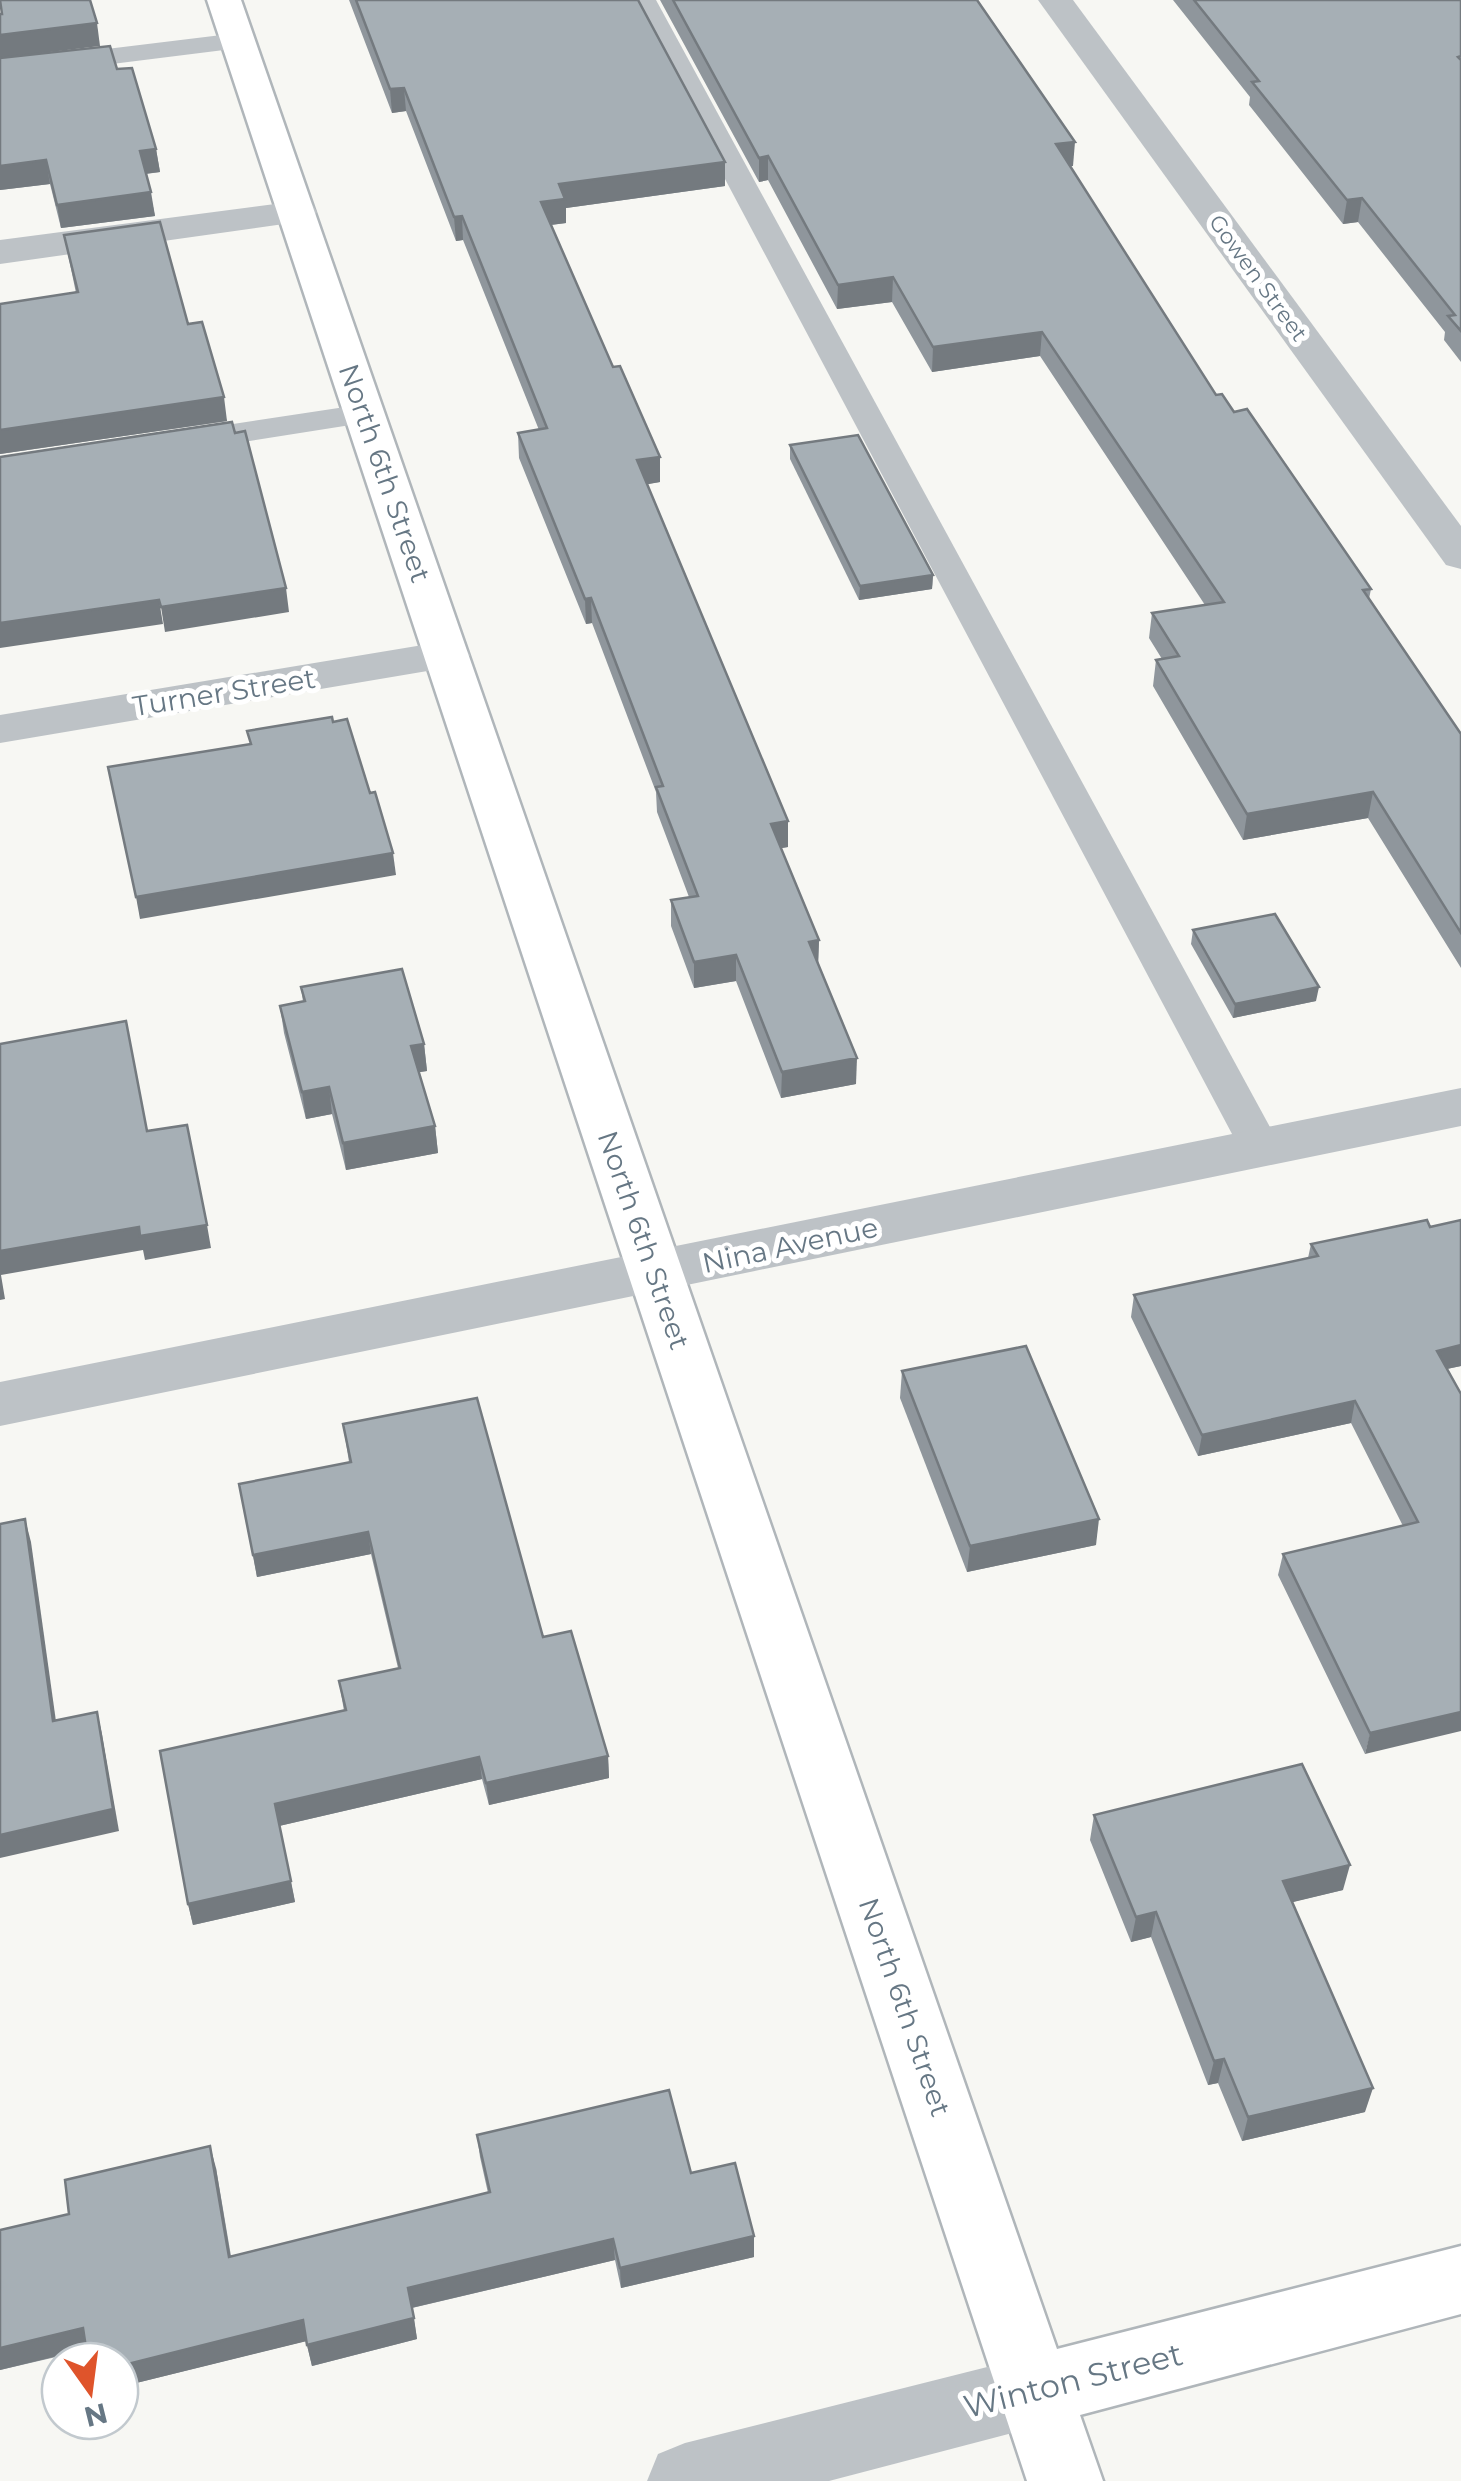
<svg xmlns="http://www.w3.org/2000/svg" width="1461" height="2481" font-family="Montserrat,sans-serif">
  <style>
    .lines { fill: none; stroke-linecap: round; stroke-linejoin: round }
    .secondary-casing { stroke: #b0b6ba; stroke-width: 5 }
    .lane { fill: #bdc2c6; fill-rule: evenodd }
    .street { fill: #bdc2c6; fill-rule: evenodd }
    .secondary { fill: #fff; fill-rule: evenodd }
    .wall { fill: #8f969c }
    .shaded-wall { fill: #747a7f }
    .building { fill: #a6afb5; stroke: #747a7f; stroke-width: 2.5 }
    .labels { text-anchor: middle; dominant-baseline: central; stroke-width: 10; stroke-linejoin: round; paint-order: stroke }
    .far-street-label { font-size: 22px; fill: #667784; stroke: #fff }
    .street-label { font-size: 28px; fill: #667784; stroke: #fff }
    .near-street-label { font-size: 32px; fill: #667784; stroke: #fff }
  </style>
  <rect width="100%" height="100%" fill="#f7f7f3"/>
  <g class="lines">
    <g class="secondary-casing">
      <polygon id="secondary" points="207,0 241,0 1057,2349 1461,2246 1461,2314 1080,2415 1103,2481 1027,2481"/>
    </g>
    <g class="lane">
      <polygon points="630,0 656,0 1282,1149 1276,1159 1261,1164 1246,1159 1240,1149"/>
      <polygon points="238,33 252,41 248,47 0,78 0,62"/>
      <polygon points="365,404 376,407 381,414 376,421 187,451 176,448 171,441 176,434 187,431"/>
    </g>
    <g class="street">
      <polygon points="1038,0 1073,0 1461,526 1461,569 1446,565"/>
      <polygon points="298,201 312,204 317,212 312,220 0,264 0,240"/>
      <polygon points="447,641 463,645 470,655 463,665 0,743 0,715"/>
      <polygon points="1461,1088 1461,1126 0,1426 0,1382"/>
      <polygon points="1035,2355 1061,2365 1072,2391 1061,2417 1035,2427 829,2481 647,2481 658,2454 685,2443"/>
    </g>
    <use href="#secondary" class="secondary"/>
  </g>
  <g class="wall">
    <polygon points="349,0 638,0 725,162 725,186 566,208 566,223 551,225 613,367 660,457 660,482 647,484 788,847 781,848 819,940 818,965 856,1084 781,1098 736,981 694,988 671,926 671,900 689,897 657,812 656,792 592,623 586,624 519,458 518,433 539,430 463,240 456,241 406,111 392,113"/>
    <polygon points="660,0 977,0 1073,166 1070,166 1216,395 1234,412 1371,589 1369,599 1461,734 1461,968 1368,818 1243,840 1153,686 1156,660 1162,659 1149,638 1152,613 1205,605 1040,356 932,372 892,302 837,309 768,180 759,182"/>
    <polygon points="1173,0 1461,0 1461,362 1444,340 1445,332 1358,222 1343,224 1249,105 1250,97"/>
    <polygon points="0,58 117,69 156,149 160,172 146,174 155,216 61,228 50,184 0,190"/>
    <polygon points="64,235 188,324 227,421 0,454 0,304 76,293"/>
    <polygon points="790,445 933,575 932,589 859,600 790,459"/>
    <polygon points="1193,930 1316,1001 1233,1018 1191,944"/>
    <polygon points="301,987 424,1044 427,1071 419,1072 435,1126 438,1153 346,1170 332,1114 306,1119 284,1033 280,1006 303,1002"/>
    <polygon points="1461,1220 1461,1366 1447,1369 1461,1394 1365,1754 1278,1575 1283,1554 1403,1526 1351,1423 1198,1456 1131,1317 1134,1295 1308,1258 1311,1244 1430,1227"/>
    <polygon points="902,1371 1096,1545 967,1572 900,1398"/>
    <polygon points="343,1424 543,1637 608,1756 609,1778 489,1805 482,1779 279,1826 295,1902 193,1925 188,1904 344,1711 339,1681 398,1668 371,1554 257,1577 239,1484 349,1462"/>
    <polygon points="1094,1815 1343,1890 1292,1902 1365,2112 1242,2141 1218,2083 1208,2085 1151,1937 1131,1942 1090,1840"/>
    <polygon points="477,2135 691,2173 754,2236 754,2257 621,2288 615,2260 412,2308 417,2339 312,2366 306,2341 120,2387 120,2361 86,2350 0,2370 0,2230 69,2214 216,2168 231,2256 488,2193 480,2157"/>
  </g>
  <g class="shaded-wall">
    <polygon points="97,23 100,46 0,58 0,35"/>
    <polygon points="404,88 406,111 392,113 390,89"/>
    <polygon points="1075,142 1073,166 1054,168 1056,144"/>
    <polygon points="156,149 160,172 143,174 140,151"/>
    <polygon points="768,156 768,180 759,182 759,158"/>
    <polygon points="46,160 50,184 0,190 0,166"/>
    <polygon points="725,162 725,186 566,208 566,223 542,226 541,202 559,184"/>
    <polygon points="151,192 155,216 61,228 57,205"/>
    <polygon points="1362,198 1358,222 1343,224 1347,200"/>
    <polygon points="462,216 463,240 456,241 454,217"/>
    <polygon points="893,277 892,302 837,309 838,285"/>
    <polygon points="1042,332 1040,356 932,372 933,347"/>
    <polygon points="224,397 227,421 0,454 0,430"/>
    <polygon points="660,457 660,482 638,486 637,460"/>
    <polygon points="933,575 932,589 859,600 860,586"/>
    <polygon points="286,588 289,612 165,632 161,607"/>
    <polygon points="591,598 592,623 586,624 585,599"/>
    <polygon points="159,600 163,624 0,648 0,623"/>
    <polygon points="1373,792 1368,818 1243,840 1247,814"/>
    <polygon points="788,821 788,847 770,850 771,824"/>
    <polygon points="393,853 396,875 140,919 136,897"/>
    <polygon points="819,940 818,966 809,942"/>
    <polygon points="736,955 736,981 694,988 694,962"/>
    <polygon points="1319,987 1316,1001 1233,1018 1235,1004"/>
    <polygon points="424,1044 427,1071 414,1073 411,1046"/>
    <polygon points="857,1058 856,1084 781,1098 782,1072"/>
    <polygon points="329,1087 332,1114 306,1119 302,1092"/>
    <polygon points="435,1126 438,1153 346,1170 343,1143"/>
    <polygon points="207,1225 211,1248 145,1260 143,1250 1,1275 5,1299 0,1300 0,1251 139,1227"/>
    <polygon points="1461,1345 1461,1366 1432,1372 1437,1351"/>
    <polygon points="1355,1401 1351,1423 1198,1456 1202,1435"/>
    <polygon points="25,1519 31,1542 59,1743 53,1721"/>
    <polygon points="1099,1519 1096,1545 967,1572 970,1546"/>
    <polygon points="368,1532 371,1554 257,1577 253,1555"/>
    <polygon points="97,1712 102,1734 119,1831 0,1858 0,1835"/>
    <polygon points="1461,1712 1461,1731 1365,1754 1370,1733"/>
    <polygon points="608,1756 609,1778 489,1805 486,1783"/>
    <polygon points="479,1757 482,1779 279,1826 275,1804"/>
    <polygon points="1350,1865 1343,1890 1277,1906 1283,1881"/>
    <polygon points="291,1881 295,1902 193,1925 188,1904"/>
    <polygon points="1156,1912 1151,1937 1131,1942 1136,1917"/>
    <polygon points="1224,2059 1218,2083 1208,2085 1214,2061"/>
    <polygon points="1373,2088 1365,2112 1242,2141 1248,2117"/>
    <polygon points="210,2146 216,2168 234,2278 229,2257"/>
    <polygon points="754,2236 754,2257 621,2288 620,2268"/>
    <polygon points="613,2239 615,2260 411,2308 408,2288"/>
    <polygon points="414,2318 417,2339 312,2366 307,2345"/>
    <polygon points="303,2320 307,2341 120,2387 120,2366"/>
    <polygon points="83,2328 90,2348 0,2370 0,2348"/>
  </g>
  <g class="building">
    <polygon points="0,0 90,0 97,23 0,35 0,14 2,14"/>
    <polygon points="356,0 638,0 725,162 559,184 565,199 541,202 613,367 620,366 660,457 637,460 788,821 771,824 819,940 809,942 857,1058 782,1072 736,955 694,962 671,900 698,896 656,787 663,786 591,598 585,599 518,433 547,428 462,216 454,217 404,88 390,89"/>
    <polygon points="673,0 977,0 1075,142 1056,144 1216,395 1222,394 1234,412 1247,409 1371,589 1363,590 1461,734 1461,933 1373,792 1247,814 1156,660 1179,656 1152,613 1224,602 1042,332 933,347 893,277 838,285 768,156 759,158"/>
    <polygon points="1194,0 1461,0 1461,56 1458,57 1461,60 1461,331 1448,316 1455,315 1362,198 1347,200 1252,82 1259,81"/>
    <polygon points="110,46 117,69 132,68 156,149 140,151 151,192 57,205 46,160 0,166 0,58"/>
    <polygon points="160,222 188,324 202,322 224,397 0,430 0,304 78,292 64,235"/>
    <polygon points="232,422 235,433 245,431 286,588 161,607 159,600 0,623 0,457"/>
    <polygon points="858,435 933,575 860,586 790,445"/>
    <polygon points="332,717 333,722 347,719 370,793 375,792 393,853 136,897 108,767 251,744 247,731"/>
    <polygon points="1275,914 1319,987 1235,1004 1193,930"/>
    <polygon points="402,969 424,1044 411,1046 435,1126 343,1143 329,1087 302,1092 280,1006 305,1001 301,987"/>
    <polygon points="126,1021 147,1131 187,1125 207,1225 140,1236 139,1227 0,1251 0,1044"/>
    <polygon points="1427,1220 1430,1227 1461,1220 1461,1345 1437,1351 1461,1394 1461,1712 1370,1733 1283,1554 1418,1522 1355,1401 1202,1435 1134,1295 1318,1256 1311,1244"/>
    <polygon points="1026,1346 1099,1519 970,1546 902,1371"/>
    <polygon points="477,1398 543,1637 571,1631 608,1756 486,1783 479,1757 275,1804 291,1881 188,1904 160,1751 346,1710 339,1681 400,1668 368,1532 253,1555 239,1484 351,1462 343,1424"/>
    <polygon points="25,1519 53,1721 97,1712 113,1809 0,1835 0,1524"/>
    <polygon points="1302,1764 1350,1865 1283,1881 1373,2088 1248,2117 1224,2059 1214,2061 1156,1912 1136,1917 1094,1815"/>
    <polygon points="669,2090 691,2173 735,2163 754,2236 620,2268 613,2239 408,2288 414,2318 307,2345 303,2320 120,2366 120,2361 88,2361 83,2328 0,2348 0,2230 69,2214 65,2180 210,2146 229,2257 490,2192 477,2135"/>
  </g>
  <g class="labels">
    <g class="far-street-label">
      <text transform="translate(1258 278) rotate(54)">Gowen Street</text>
    </g>
    <g class="street-label">
      <text transform="translate(385 473) rotate(71)">North 6th Street</text>
      <text transform="translate(224 692) rotate(-9)">Turner Street</text>
      <text transform="translate(644 1240) rotate(71)">North 6th Street</text>
      <text transform="translate(790 1245) rotate(-12)">Nina Avenue</text>
      <text transform="translate(905 2007) rotate(71)">North 6th Street</text>
    </g>
    <g class="near-street-label">
      <text transform="translate(1073 2380) rotate(-14)">Winton Street</text>
    </g>
  </g>
  <g transform="translate(90 2391) rotate(166)"><circle r="48" fill="#ffffff" stroke="#c2c9ce" stroke-width="2.5"/>
  <path d="M0-8L18 38L0 25L-18 38Z" fill="#df542b"/>
  <text y="-15" font-size="28" font-weight="bold" text-anchor="middle" fill="#667784">N</text>
  </g>
</svg>
